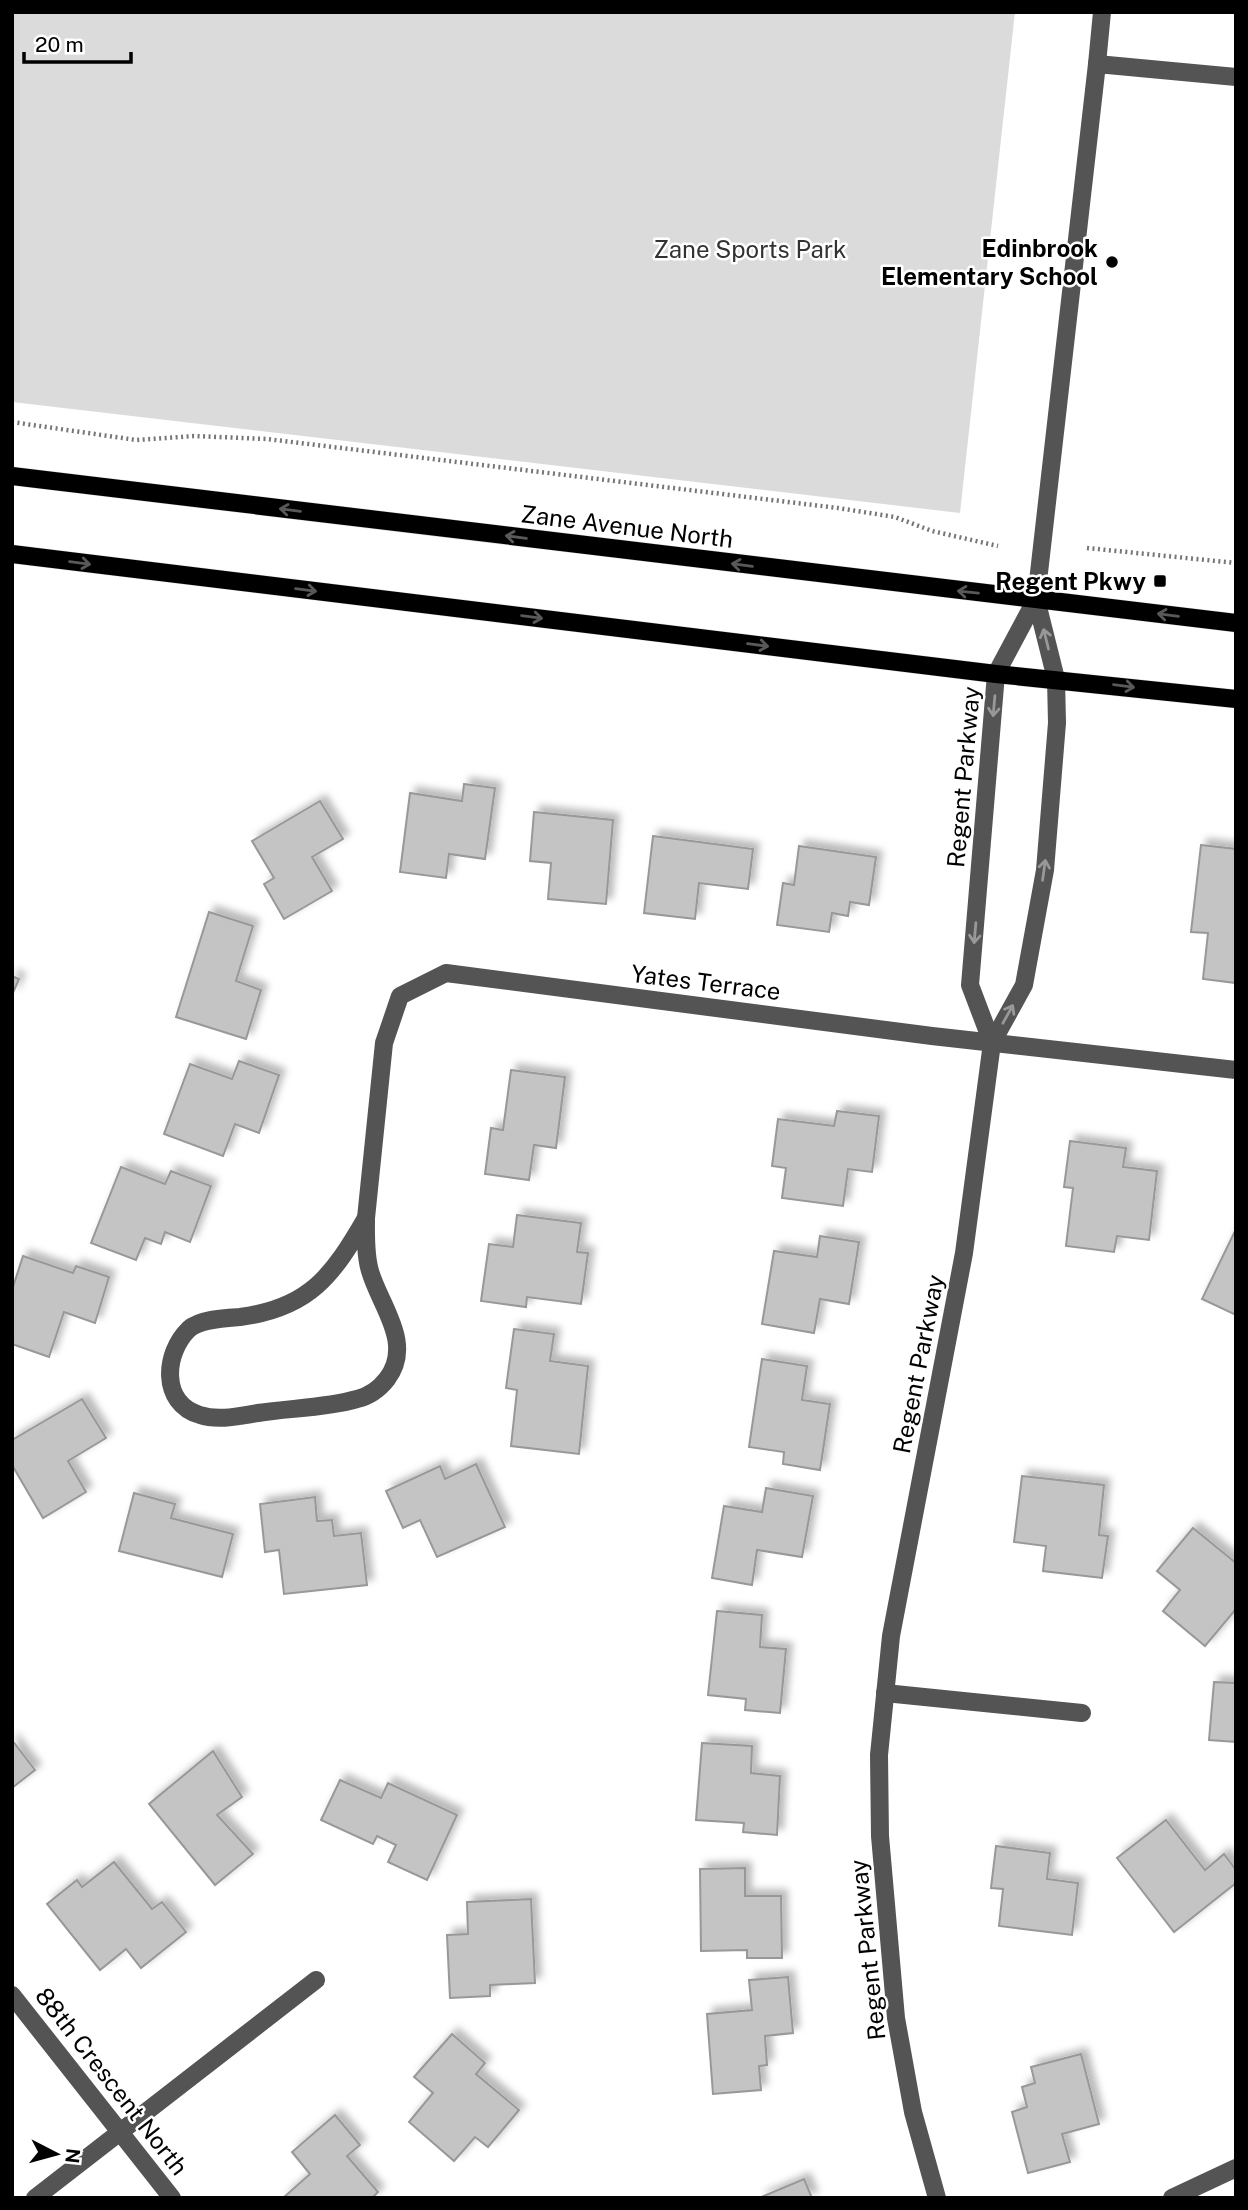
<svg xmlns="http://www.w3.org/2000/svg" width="1248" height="2210" font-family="'Public Sans',sans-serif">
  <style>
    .green { fill: #dbdbdb }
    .building { fill: #c4c4c4; stroke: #989898; stroke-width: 2; filter: url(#shadow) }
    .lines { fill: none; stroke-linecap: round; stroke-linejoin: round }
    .major-casing { stroke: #dbdbdb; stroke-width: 19 }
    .path { stroke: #767676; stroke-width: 4.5; stroke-dasharray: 2 3.5; stroke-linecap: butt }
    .minor { stroke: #545454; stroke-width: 18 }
    .major { stroke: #000; stroke-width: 18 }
    .oneway { stroke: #595959 }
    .oneway2 { stroke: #989898 }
    .poi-dot { fill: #000; stroke: #fff; stroke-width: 2.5 }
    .labels { text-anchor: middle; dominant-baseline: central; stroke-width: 5; stroke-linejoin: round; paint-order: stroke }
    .poi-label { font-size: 24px; font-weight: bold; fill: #000; stroke: #fff; text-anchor: end }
    .park-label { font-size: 24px; fill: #323232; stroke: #fff }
    .street-label { font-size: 24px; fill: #000; stroke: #fff }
  </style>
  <defs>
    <filter id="shadow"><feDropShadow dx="6" dy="-6" stdDeviation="3.5" flood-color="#0004"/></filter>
  </defs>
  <rect width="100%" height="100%" fill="#fff"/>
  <polygon class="green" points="12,12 1015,12 960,513 12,402"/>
  <g class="building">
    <polygon points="464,784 495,788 485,859 449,854 446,878 400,872 410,793 462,801"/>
    <polygon points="320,801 343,839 312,857 332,891 284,919 264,884 274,878 252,841"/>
    <polygon points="534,812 613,820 606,904 548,899 551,863 530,861"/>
    <polygon points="653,836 753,849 748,889 699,883 695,919 644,913"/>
    <polygon points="1201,845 1236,849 1236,983 1203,979 1208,933 1191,932"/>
    <polygon points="799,846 876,857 869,905 850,902 848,916 832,913 829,932 777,925 783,883 794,885"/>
    <polygon points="209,912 253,926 236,981 261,990 246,1039 176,1017"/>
    <polygon points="12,976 19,979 12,995"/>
    <polygon points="239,1061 279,1075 259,1133 235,1124 223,1156 164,1134 190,1064 232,1079"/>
    <polygon points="511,1070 565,1077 556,1148 534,1145 529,1180 485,1174 491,1128 503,1130"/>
    <polygon points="837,1111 879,1116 872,1172 848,1169 843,1206 782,1198 786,1168 772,1166 778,1119 834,1126"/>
    <polygon points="1070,1141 1126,1148 1123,1167 1157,1171 1149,1240 1117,1236 1114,1252 1066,1246 1073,1188 1064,1187"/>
    <polygon points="121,1167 165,1184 171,1171 211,1186 190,1242 165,1232 161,1244 145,1238 136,1260 91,1243"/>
    <polygon points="517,1215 581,1223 577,1252 588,1253 581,1304 527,1297 526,1307 481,1301 489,1244 513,1247"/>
    <polygon points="1236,1229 1236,1315 1202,1299"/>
    <polygon points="820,1236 859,1242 849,1304 820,1299 814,1333 762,1324 774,1251 817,1257"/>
    <polygon points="23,1256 73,1273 76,1266 109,1277 95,1323 64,1312 49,1357 12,1344 12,1290"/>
    <polygon points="514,1329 554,1334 550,1361 588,1366 579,1454 511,1446 517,1390 506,1388"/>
    <polygon points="762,1359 807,1366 802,1400 830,1404 820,1470 783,1464 784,1452 749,1447"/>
    <polygon points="82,1399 106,1438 68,1461 86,1492 43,1518 12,1465 12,1440"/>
    <polygon points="476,1464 505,1527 437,1557 420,1520 403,1528 386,1491 440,1466 445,1479"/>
    <polygon points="1022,1476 1104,1485 1099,1535 1108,1536 1102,1578 1043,1571 1046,1546 1014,1542"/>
    <polygon points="766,1488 813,1496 802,1557 757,1550 752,1585 712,1578 724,1506 762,1512"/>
    <polygon points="134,1493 175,1504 171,1518 233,1534 222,1577 119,1551"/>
    <polygon points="315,1497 317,1521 332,1520 334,1536 361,1533 367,1585 284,1594 279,1550 265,1552 260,1504"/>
    <polygon points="1193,1528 1236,1563 1236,1609 1205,1646 1163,1611 1180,1590 1157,1571"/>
    <polygon points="717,1611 762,1615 760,1647 786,1649 780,1713 745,1710 746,1699 708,1695"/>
    <polygon points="1214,1682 1236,1683 1236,1742 1209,1740"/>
    <polygon points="12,1740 35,1770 12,1788"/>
    <polygon points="702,1743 752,1746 751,1773 780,1776 777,1835 743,1832 744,1823 696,1820"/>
    <polygon points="213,1751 242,1797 217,1815 253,1854 215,1885 149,1804"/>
    <polygon points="340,1780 381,1798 388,1783 457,1815 427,1880 388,1862 396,1845 377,1836 373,1844 321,1820"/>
    <polygon points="1166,1820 1205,1870 1224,1854 1236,1870 1236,1883 1174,1932 1117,1858"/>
    <polygon points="996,1846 1050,1853 1047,1879 1078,1883 1072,1935 999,1926 1003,1889 991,1888"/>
    <polygon points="114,1862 152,1909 162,1902 186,1932 141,1968 126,1949 100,1970 47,1904 77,1880 82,1887"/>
    <polygon points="745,1868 745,1896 781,1896 782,1958 747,1958 747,1950 701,1951 700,1869"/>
    <polygon points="531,1899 535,1983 490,1985 490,1996 450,1998 447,1935 468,1934 467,1902"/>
    <polygon points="788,1977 793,2033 765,2036 767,2065 759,2066 761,2090 713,2094 707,2014 752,2010 749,1980"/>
    <polygon points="452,2034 485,2063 476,2074 519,2110 488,2147 475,2137 454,2161 409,2122 433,2093 414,2077"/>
    <polygon points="1081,2054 1099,2124 1062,2134 1070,2162 1028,2173 1012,2112 1027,2107 1022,2087 1035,2083 1031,2067"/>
    <polygon points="335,2115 360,2145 347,2156 378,2192 372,2198 283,2198 310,2174 292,2152"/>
    <polygon points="804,2179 812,2198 759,2198"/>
  </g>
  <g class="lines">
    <g class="major-casing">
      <g id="major">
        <polyline points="12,476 1236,623"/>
        <polyline points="12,554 996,674 1236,699"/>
      </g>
    </g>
    <g class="path">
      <polyline points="12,422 136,440 194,436 267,439 838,508 895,517 932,531 998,546"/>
      <polyline points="1087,548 1236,563"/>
    </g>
    <g class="minor">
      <polyline points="1097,64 1102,12"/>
      <polyline points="992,1043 970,985 996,674 1036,599"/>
      <polyline points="366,1218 384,1043 400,996 446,973 932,1036 1236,1070"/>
      <path d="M366 1218C366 1235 365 1254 370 1271 380 1306 414 1343 387 1379 380 1388 370 1396 357 1399 326 1408 290 1408 258 1413 239 1416 218 1421 200 1415 160 1403 164 1353 189 1329 200 1319 225 1318 240 1317 310 1308 333 1275 366 1218Z"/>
      <polyline points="885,1693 1082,1713"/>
      <polyline points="12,1995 172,2198"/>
      <polyline points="35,2198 316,1980"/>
      <polyline points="937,2198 913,2112 896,2018 880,1836 879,1755 891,1636 964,1253 992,1043 1024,985 1045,870 1057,723 1056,679 1036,599 1097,64 1236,77"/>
      <polyline points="1172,2198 1236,2168"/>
    </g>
    <use href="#major" class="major"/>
  </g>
  <defs><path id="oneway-shaft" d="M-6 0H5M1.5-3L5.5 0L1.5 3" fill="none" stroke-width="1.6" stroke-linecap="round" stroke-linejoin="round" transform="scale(1.75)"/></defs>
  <g class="oneway">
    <use href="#oneway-shaft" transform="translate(290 510) rotate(-173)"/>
    <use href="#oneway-shaft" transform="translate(516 537) rotate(-173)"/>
    <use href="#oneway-shaft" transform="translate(80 563) rotate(7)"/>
    <use href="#oneway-shaft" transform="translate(742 565) rotate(-173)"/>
    <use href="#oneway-shaft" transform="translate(306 590) rotate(7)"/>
    <use href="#oneway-shaft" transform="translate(968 592) rotate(-174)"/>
    <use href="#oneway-shaft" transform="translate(1168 615) rotate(-173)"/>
    <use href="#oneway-shaft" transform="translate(532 617) rotate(7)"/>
    <use href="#oneway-shaft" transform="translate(758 645) rotate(7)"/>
    <use href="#oneway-shaft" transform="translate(1124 686) rotate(7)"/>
  </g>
  <g class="oneway2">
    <use href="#oneway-shaft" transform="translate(1046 639) rotate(-104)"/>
    <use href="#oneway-shaft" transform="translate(994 706) rotate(95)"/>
    <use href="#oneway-shaft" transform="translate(1044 870) rotate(-82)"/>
    <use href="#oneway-shaft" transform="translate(975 933) rotate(95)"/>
    <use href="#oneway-shaft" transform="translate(1008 1014) rotate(-61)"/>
  </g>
  <g class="poi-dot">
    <circle cx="1112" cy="262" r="7"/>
    <rect x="1153" y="574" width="14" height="14" rx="3.5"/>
  </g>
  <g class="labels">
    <g class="poi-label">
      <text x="1098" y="248">Edinbrook<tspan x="1098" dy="28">Elementary School</tspan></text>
      <text x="1146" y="581">Regent Pkwy</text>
    </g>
    <g class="park-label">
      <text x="750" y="249">Zane Sports Park</text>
    </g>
    <g class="street-label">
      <text transform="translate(627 526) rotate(7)">Zane Avenue North</text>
      <text transform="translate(963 777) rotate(-85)">Regent Parkway</text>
      <text transform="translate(706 982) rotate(7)">Yates Terrace</text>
      <text transform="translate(918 1364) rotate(-79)">Regent Parkway</text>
      <text transform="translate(867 1950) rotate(-96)">Regent Parkway</text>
      <text transform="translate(112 2081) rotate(52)">88th Crescent North</text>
    </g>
  </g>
  <rect width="1248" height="2210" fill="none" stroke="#000000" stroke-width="28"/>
  <g transform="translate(56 2154) rotate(96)" stroke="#ffffff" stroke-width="5" paint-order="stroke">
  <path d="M0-5L12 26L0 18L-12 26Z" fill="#000000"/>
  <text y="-10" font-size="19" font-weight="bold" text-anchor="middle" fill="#000000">N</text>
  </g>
  <path d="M24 52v10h107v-10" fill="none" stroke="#000000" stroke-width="3.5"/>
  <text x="35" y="52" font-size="21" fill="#000000" stroke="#ffffff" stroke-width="5" paint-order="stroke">20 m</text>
</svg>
